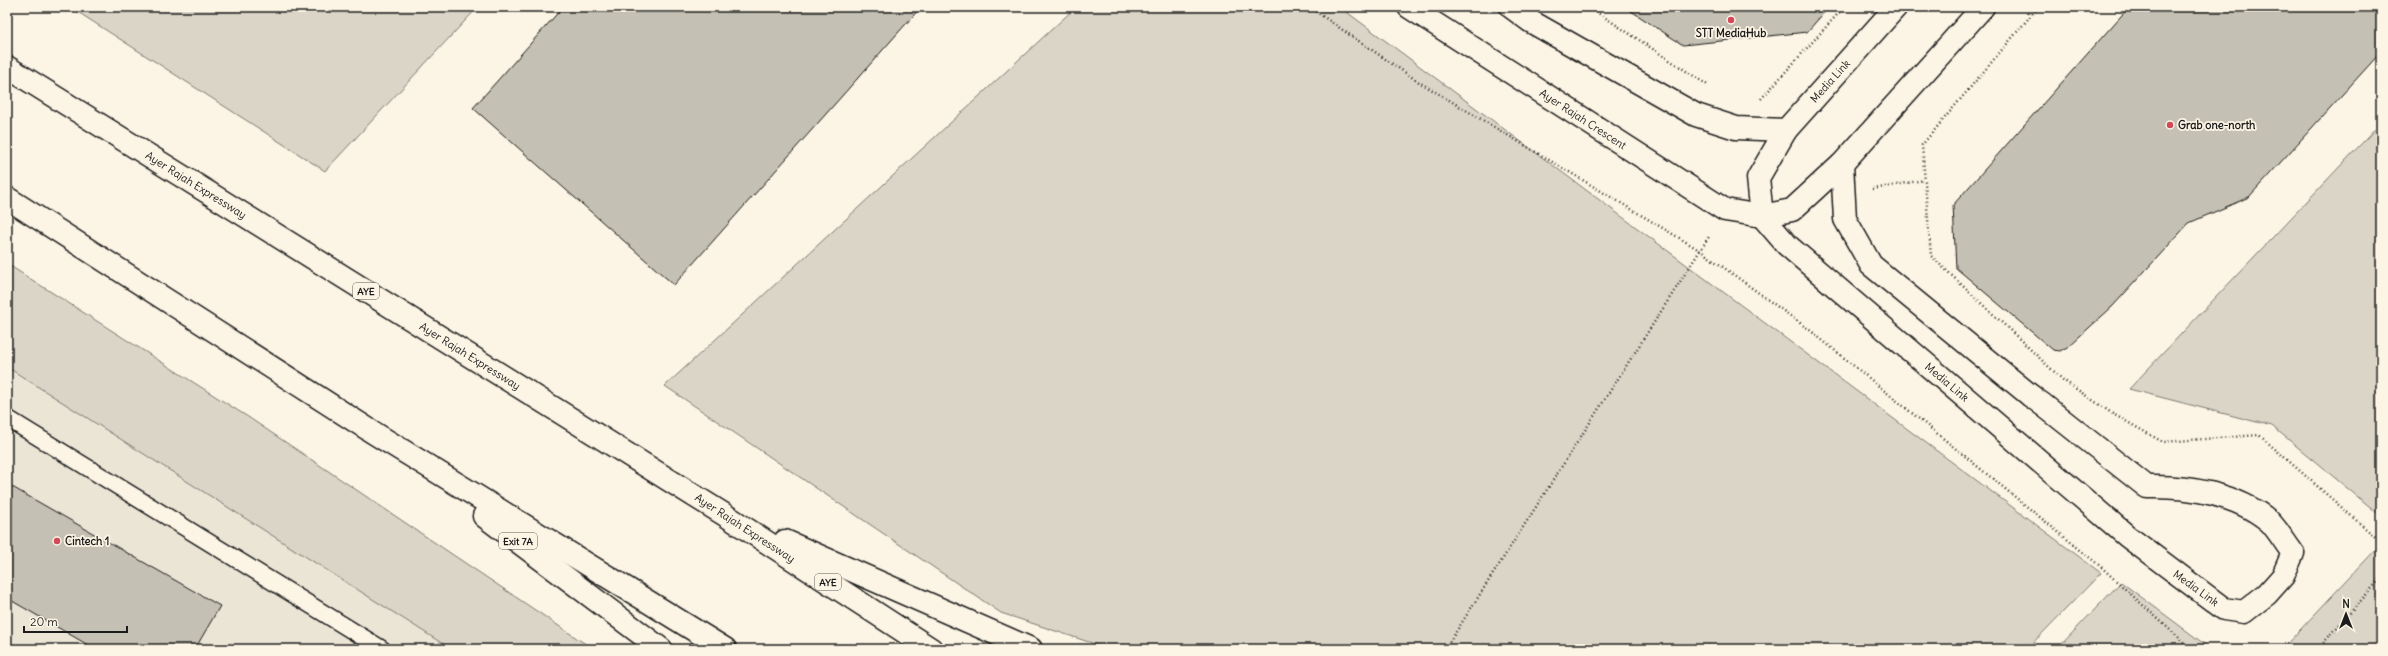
<svg xmlns="http://www.w3.org/2000/svg" width="2388" height="656" font-family="Delius,sans-serif">
  <style>
    .built { fill: #ebe5d6 }
    .green { fill: #dbd5c8; stroke: #7c7872 }
    .building { fill: #c4c0b3; stroke: #1c1c1c }
    .lines { fill: none; stroke-linecap: round; stroke-linejoin: round }
    .lane-casing { stroke: #1c1c1c; stroke-width: 19 }
    .street-casing { stroke: #1c1c1c; stroke-width: 25 }
    .secondary-casing { stroke: #1c1c1c; stroke-width: 25 }
    .highway-casing { stroke: #1c1c1c; stroke-width: 25 }
    .path { stroke: #1c1c1c; stroke-width: 2.5; stroke-dasharray: 1 3; stroke-linecap: butt }
    .lane { stroke: #fcf5e5; stroke-width: 16 }
    .street { stroke: #fcf5e5; stroke-width: 22 }
    .secondary { stroke: #fcf5e5; stroke-width: 22 }
    .highway { stroke: #fcf5e5; stroke-width: 22 }
    .poi-dot { fill: #d1495b; stroke: #fcf5e5; stroke-width: 1.5 }
    .labels { text-anchor: middle; dominant-baseline: central; stroke-width: 3.5; stroke-linejoin: round; paint-order: stroke }
    .shield { fill: #fcf5e5; stroke: #5f5d58; stroke-width: 1 }
    .shield-label { font-size: 10px; font-weight: bold; fill: #1c1c1c }
    .poi-label { font-size: 11px; font-weight: bold; fill: #1c1c1c; stroke: #fcf5e5; text-anchor: start }
    .street-label { font-size: 11px; fill: #1c1c1c; stroke: #fcf5e5 }
  </style>
  <rect width="100%" height="100%" fill="#fcf5e5"/>
  <filter id="ink" filterUnits="userSpaceOnUse"><feTurbulence type="fractalNoise" baseFrequency=".025" numOctaves="2"/><feDisplacementMap in="SourceGraphic" scale="8" xChannelSelector="R" yChannelSelector="G"/><feConvolveMatrix kernelMatrix="1 2 1 2 8 2 1 2 1" color-interpolation-filters="sRGB"/></filter>
  <g filter="url(#ink)">
    <polygon class="built" points="7,367 451,649 7,649"/>
    <g class="green">
      <polygon points="70,7 478,7 325,171"/>
      <polygon points="1076,7 1340,7 2101,573 2027,649 1110,649 1001,613 665,386"/>
      <polygon points="2381,123 2381,516 2272,426 2129,389"/>
      <polygon points="7,264 248,417 593,649 451,649 7,367"/>
      <polygon points="2381,544 2381,649 2282,649"/>
      <polygon points="2121,582 2211,649 2057,649"/>
    </g>
    <g class="building">
      <polygon points="563,7 921,7 674,285 473,108"/>
      <polygon points="1625,7 1829,7 1807,32 1683,45"/>
      <polygon points="2129,7 2381,7 2381,52 2249,197 2189,223 2112,307 2069,346 2060,351 2053,350 1956,268 1953,205"/>
      <polygon points="7,484 220,606 195,649 95,649 7,598"/>
    </g>
    <g class="lines">
      <g class="lane-casing">
        <polyline id="lane" points="7,418 382,649"/>
      </g>
      <g class="street-casing">
        <g id="street">
          <polyline points="1409,7 1725,210 1762,216 1792,210 1842,164 1983,7"/>
          <polyline points="1511,7 1530,21 1696,115 1736,128 1786,130"/>
          <path d="M1896 7 1786 130 1758 178 1762 216 1787 245 2127 536 2224 609 2244 612 2267 594 2283 576 2293 553C2285 543 2278 530 2269 521 2237 494 2188 486 2147 487L2042 404"/>
          <polyline points="1842,164 1845,219 1871,265 2031,396"/>
        </g>
      </g>
      <g class="secondary-casing">
        <polyline id="secondary" points="2031,396 2042,404"/>
      </g>
      <g class="highway-casing">
        <g id="highway">
          <polyline points="7,67 725,515 931,649"/>
          <polyline points="7,198 374,433 725,649"/>
          <polyline points="484,516 661,649"/>
          <polyline points="785,541 1031,649"/>
        </g>
      </g>
      <g class="path">
        <polyline points="1309,7 1419,82 1701,251 1811,331 2100,566 2191,649"/>
        <polyline points="1589,7 1709,86"/>
        <polyline points="2038,7 1922,145 1931,256 2063,380 2113,414 2163,442 2259,435 2381,542"/>
        <polyline points="1761,99 1844,7"/>
        <polyline points="1873,189 1924,180"/>
        <polyline points="1445,649 1710,235"/>
        <polyline points="2318,649 2381,578"/>
      </g>
      <use href="#lane" class="lane"/>
      <use href="#street" class="street"/>
      <use href="#secondary" class="secondary"/>
      <use href="#highway" class="highway"/>
    </g>
  </g>
  <g class="poi-dot">
    <circle cx="1731" cy="20" r="4"/>
    <circle cx="2170" cy="125" r="4"/>
    <circle cx="57" cy="541" r="4"/>
  </g>
  <g class="labels">
    <g class="shield">
      <rect x="353" y="283" width="26" height="16" rx="3"/>
      <rect x="499" y="533" width="38" height="16" rx="3"/>
      <rect x="815" y="574" width="26" height="16" rx="3"/>
    </g>
    <g class="shield-label">
      <text x="366" y="291">AYE</text>
      <text x="518" y="541">Exit 7A</text>
      <text x="828" y="582">AYE</text>
    </g>
    <g class="poi-label">
      <text x="1731" y="33" text-anchor="middle">STT MediaHub</text>
      <text x="2178" y="125">Grab one-north</text>
      <text x="65" y="541">Cintech 1</text>
    </g>
    <g class="street-label">
      <text transform="translate(1830 81) rotate(-48)">Media Link</text>
      <text transform="translate(1583 119) rotate(33)">Ayer Rajah Crescent</text>
      <text transform="translate(196 185) rotate(32)">Ayer Rajah Expressway</text>
      <text transform="translate(470 356) rotate(32)">Ayer Rajah Expressway</text>
      <text transform="translate(1947 382) rotate(40)">Media Link</text>
      <text transform="translate(745 528) rotate(33)">Ayer Rajah Expressway</text>
      <text transform="translate(2196 588) rotate(36)">Media Link</text>
    </g>
  </g>
  <rect width="2388" height="656" fill="none" stroke="#fcf5e5" stroke-width="24"/>
  <rect x="12" y="12" width="2364" height="632" fill="none" stroke="#1c1c1c" stroke-width="1.5" filter="url(#ink)"/>
  <g transform="translate(2346 614)" stroke="#fcf5e5" stroke-width="3" paint-order="stroke">
  <path d="M0-3L7 15L0 10L-7 15Z" fill="#1c1c1c"/>
  <text y="-6" font-size="11" font-weight="bold" text-anchor="middle" fill="#1c1c1c">N</text>
  </g>
  <path d="M24 626v6h103v-6" fill="none" stroke="#1c1c1c" stroke-width="2"/>
  <text x="30" y="626" font-size="12" fill="#1c1c1c" stroke="#fcf5e5" stroke-width="3" paint-order="stroke">20 m</text>
</svg>
